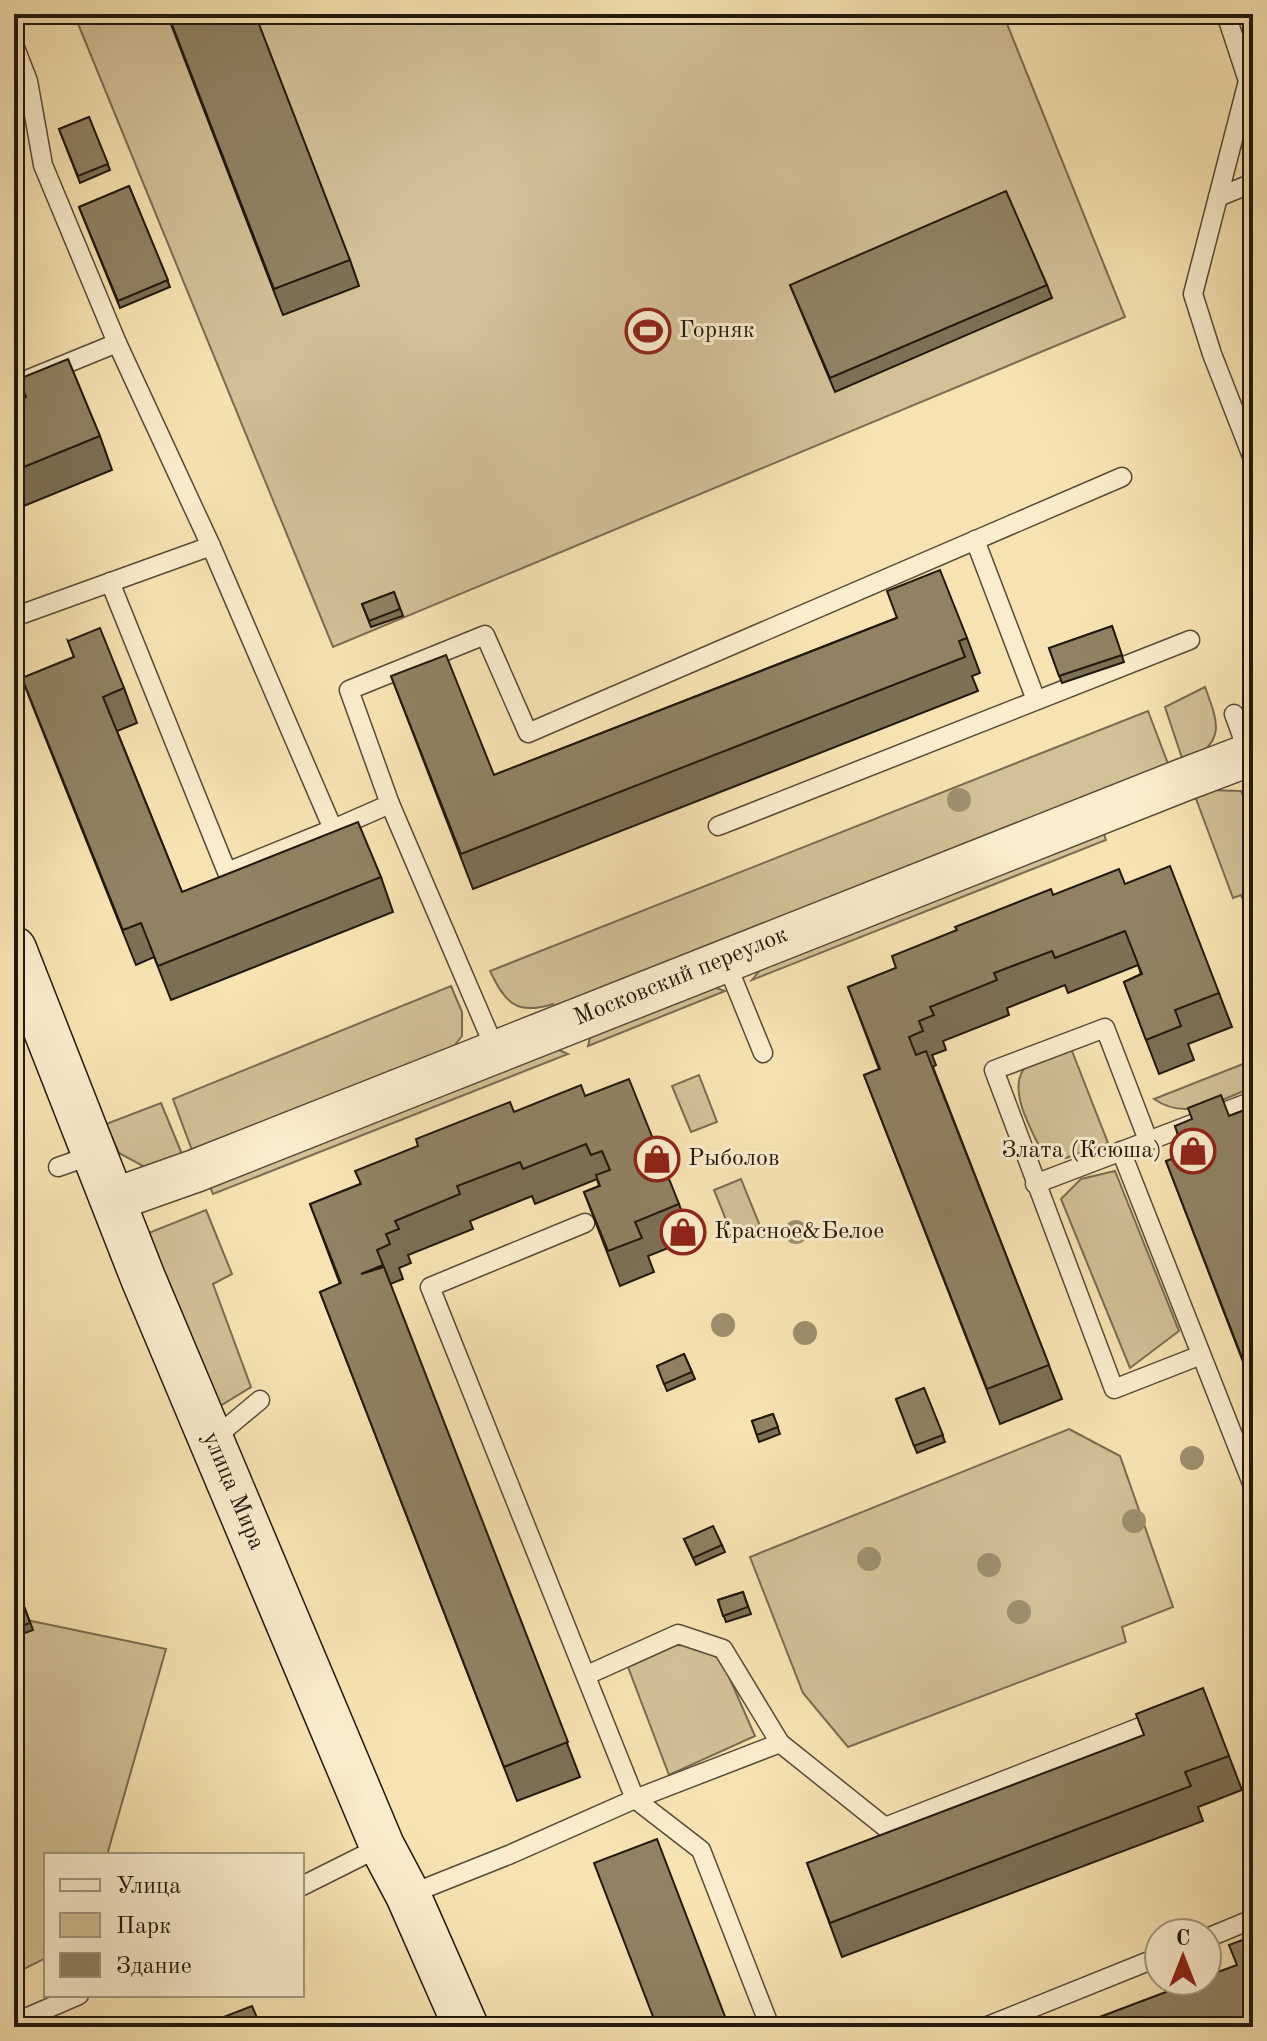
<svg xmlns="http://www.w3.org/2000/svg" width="1267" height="2041" font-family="'Old Standard TT',serif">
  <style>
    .green { fill: #d2c096; stroke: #796c52; stroke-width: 2 }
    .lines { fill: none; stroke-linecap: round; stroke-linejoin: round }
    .service-casing { stroke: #564b36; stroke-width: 21 }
    .tertiary-casing { stroke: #564b36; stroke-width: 45 }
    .secondary-casing { stroke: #20180d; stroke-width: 47 }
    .service { stroke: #faedcd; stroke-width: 18 }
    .tertiary { stroke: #faedcd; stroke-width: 42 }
    .secondary { stroke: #faedcd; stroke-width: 44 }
    .tree { fill: #9e8f6e }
    .wall { fill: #7c7055; stroke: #20180d; stroke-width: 2 }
    .building { fill: #908263; stroke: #20180d; stroke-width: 2 }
    .labels { text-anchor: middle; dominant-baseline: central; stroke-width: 6; stroke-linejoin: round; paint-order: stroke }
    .poi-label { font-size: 24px; fill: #20180d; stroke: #faedcd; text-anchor: start }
    .street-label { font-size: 24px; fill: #20180d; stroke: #faedcd }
  </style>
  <rect width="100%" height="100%" fill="#f7e3b2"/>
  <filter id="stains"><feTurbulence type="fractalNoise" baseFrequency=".0025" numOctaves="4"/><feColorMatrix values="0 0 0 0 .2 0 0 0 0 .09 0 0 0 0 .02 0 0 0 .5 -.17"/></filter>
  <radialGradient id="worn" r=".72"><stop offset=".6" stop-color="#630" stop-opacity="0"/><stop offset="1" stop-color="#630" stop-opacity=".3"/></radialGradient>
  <g class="green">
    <polygon points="74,14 1003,14 1125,317 333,647"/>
    <path d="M1205 687C1220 727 1225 741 1184 764L1165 707Z"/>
    <path d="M1148 711 1170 769 558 1011 553 1004C516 1016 505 1002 490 971Z"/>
    <polygon points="1207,790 1241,791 1253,821 1253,941 1249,943 1244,930 1253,925 1241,895 1233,898 1195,796"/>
    <polygon points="1103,831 1106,840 752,980 764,965"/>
    <polygon points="708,985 725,991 588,1046 591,1033"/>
    <polygon points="451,986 462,1012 462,1036 447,1055 193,1153 173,1099"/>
    <path d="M1070 1046 1108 1143 1066 1158H1045C1034 1134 1002 1084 1029 1064 1040 1055 1058 1051 1070 1046Z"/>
    <polygon points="554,1048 568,1054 213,1194 209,1184"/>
    <path d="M1253 1060V1087C1220 1100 1187 1122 1154 1099Z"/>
    <polygon points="699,1075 717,1122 691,1132 672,1086"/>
    <polygon points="161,1103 184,1159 150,1170 119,1153 106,1124"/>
    <polygon points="1115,1171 1179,1331 1130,1368 1061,1199 1081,1179"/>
    <polygon points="741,1179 760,1226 733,1237 714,1190"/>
    <polygon points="206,1210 232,1274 213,1284 251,1387 220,1406 146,1234"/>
    <polygon points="1069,1429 1120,1456 1173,1607 1122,1627 1126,1642 848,1747 803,1693 750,1557"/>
    <polygon points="17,1618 166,1649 107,1855 46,1855 46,1958 14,1974 14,1620"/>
    <polygon points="677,1645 701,1646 722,1661 755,1736 669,1775 628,1667"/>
  </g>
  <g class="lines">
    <g class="service-casing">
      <g id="service">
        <polyline points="1226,14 1248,81 1193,294 1212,354 1253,459"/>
        <polyline points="14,45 28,81 43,165 117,343 211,546 333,829 390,804"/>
        <polyline points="1218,197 1253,183"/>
        <polyline points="14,385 117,343"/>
        <polyline points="975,540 1036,700"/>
        <polyline points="110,582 227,872 333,829"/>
        <polyline points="14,617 211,546"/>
        <polyline points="1234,714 1249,755"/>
        <polyline points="718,826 1190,640"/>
        <polyline points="725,960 763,1053"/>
        <polyline points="496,1051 390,804 349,690 485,635 528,733 1122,477"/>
        <polyline points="1148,1140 1105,1028 994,1070 1114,1389 1201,1355"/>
        <polyline points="1121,1151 1253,1486"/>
        <polyline points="58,1167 95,1154"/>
        <polyline points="1035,1184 1253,1101"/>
        <polyline points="585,1223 430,1287 635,1799 701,1850 770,2027"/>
        <polyline points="212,1440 260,1400"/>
        <polyline points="587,1675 678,1634 723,1649 780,1743"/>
        <polyline points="302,1886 382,1846"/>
        <polyline points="408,1895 511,1854 635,1799 780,1743 885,1827 1161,1719"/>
        <polyline points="1207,1938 1253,1919"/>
        <polyline points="14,2023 79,1995"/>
        <polyline points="985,2027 1159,1957"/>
      </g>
    </g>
    <g class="tertiary-casing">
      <polyline id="tertiary" points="113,1200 195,1171 1183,780 1249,755 1253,757"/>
    </g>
    <g class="secondary-casing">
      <polyline id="secondary" points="14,949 143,1278 382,1846 408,1895 466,2027"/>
    </g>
    <use href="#service" class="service"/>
    <use href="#tertiary" class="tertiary"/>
    <use href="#secondary" class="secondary"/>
  </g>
  <g class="tree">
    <circle cx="959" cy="800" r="12"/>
    <circle cx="796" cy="1232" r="12"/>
    <circle cx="723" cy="1325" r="12"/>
    <circle cx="805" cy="1333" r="12"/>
    <circle cx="1192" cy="1458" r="12"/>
    <circle cx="1134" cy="1521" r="12"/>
    <circle cx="869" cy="1559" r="12"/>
    <circle cx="989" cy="1565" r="12"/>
    <circle cx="1019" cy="1612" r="12"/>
  </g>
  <g class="wall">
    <polygon points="167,14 350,260 359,286 283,315"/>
    <polygon points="89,117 110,170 80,183 59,129"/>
    <polygon points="129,186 170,287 120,308 79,207"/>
    <polygon points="790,285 1047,285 1052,298 835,392"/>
    <polygon points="19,379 100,436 112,470 14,510 14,415 18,414 25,397"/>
    <polygon points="394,592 403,616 371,627 362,604"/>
    <polygon points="896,618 967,638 980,673 972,676 978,691 473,889 391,676 494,775"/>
    <polygon points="1112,626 1124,662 1062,683 1049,648"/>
    <polygon points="68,641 124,688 137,723 117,731 182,892 381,877 393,912 171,1000 154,957 136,965 35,712 22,678 74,657"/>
    <polygon points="1125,884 1219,993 1232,1027 1188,1044 1194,1060 1159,1074 1124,982 1141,974 1138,965 1068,993 1065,985 1007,1008 1009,1015 943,1041 946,1050 932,1055 936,1065 933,1067 1062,1399 1000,1424 864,1075 879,1069 848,987 896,968 1053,895"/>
    <polygon points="585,1096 679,1204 691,1239 648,1256 654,1272 620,1286 584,1192 599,1186 597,1179 535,1204 532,1196 470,1221 473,1229 408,1255 411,1263 399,1268 403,1279 390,1284 580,1777 517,1801 320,1292 340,1284 310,1204 360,1184 514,1112"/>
    <polygon points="1253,1107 1253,1388 1166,1161 1185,1154 1175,1126 1229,1116"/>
    <polygon points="684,1354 695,1379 667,1391 657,1366"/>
    <polygon points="924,1388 945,1442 917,1453 896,1399"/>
    <polygon points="773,1414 780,1434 759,1442 752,1421"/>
    <polygon points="684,1539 722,1545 725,1552 696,1565"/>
    <polygon points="743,1592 751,1614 726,1622 718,1600"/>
    <polygon points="22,1601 33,1630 14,1637 14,1603"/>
    <polygon points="1229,1756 1242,1790 1198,1807 1203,1821 842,1957 807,1863"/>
  </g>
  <g class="building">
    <polygon points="168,14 255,14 350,260 274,289"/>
    <polygon points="1240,14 1253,14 1253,46"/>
    <polygon points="89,117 108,164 78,176 59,129"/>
    <polygon points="129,186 168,280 118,301 79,207"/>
    <polygon points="1006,191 1047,285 830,378 790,285"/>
    <polygon points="1253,200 1253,222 1245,203"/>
    <polygon points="68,359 100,436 14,471 14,415 19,413 14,402 26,397 19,379"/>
    <polygon points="940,570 967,638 959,641 965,657 461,854 391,676 446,655 494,775 897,618 887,591"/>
    <polygon points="394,592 400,609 369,621 362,604"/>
    <polygon points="1112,626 1122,655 1059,676 1049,648"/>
    <polygon points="100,628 124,688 103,697 182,892 358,822 381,877 158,966 141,923 123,930 22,678 74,657 68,641"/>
    <polygon points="1170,866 1219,993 1175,1010 1181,1026 1146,1040 1124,982 1142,974 1125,931 1055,958 1052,951 994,973 997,980 930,1007 934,1015 919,1021 923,1031 909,1037 916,1055 926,1051 1049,1365 987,1389 864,1075 880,1069 848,987 896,968 892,956 957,930 955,927 1051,889 1053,895 1119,869 1125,884"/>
    <polygon points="629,1079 679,1204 635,1222 642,1238 608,1251 584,1192 600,1186 596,1175 610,1170 602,1151 591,1155 586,1144 523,1169 520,1162 457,1186 460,1194 395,1221 399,1229 386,1234 390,1244 377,1250 383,1265 361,1274 384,1267 568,1742 504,1767 320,1292 341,1283 310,1204 361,1184 355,1171 418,1146 416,1139 510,1102 514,1112 581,1085 585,1096"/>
    <polygon points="1221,1095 1229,1116 1253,1107 1253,1386 1166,1161 1185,1154 1175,1126 1192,1119 1188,1108"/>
    <polygon points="684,1354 692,1372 664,1384 657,1366"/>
    <polygon points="924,1388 943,1435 914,1446 896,1399"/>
    <polygon points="773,1414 778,1427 757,1435 752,1421"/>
    <polygon points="713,1526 722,1545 693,1558 684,1539"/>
    <polygon points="743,1592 748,1607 723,1616 718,1600"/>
    <polygon points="22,1601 30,1623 14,1629 14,1603"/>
    <polygon points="1203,1688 1229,1756 1185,1772 1191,1786 830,1923 807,1863 1144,1735 1136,1714"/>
    <polygon points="657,1839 729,2027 657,2027 594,1863"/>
    <polygon points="1253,1936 1253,2027 1073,2027 1195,1981 1207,1981 1207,1976 1237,1965 1229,1945"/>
    <polygon points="252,2006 261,2027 198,2027"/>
  </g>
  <defs>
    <g id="stadium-ring" transform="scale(2.3)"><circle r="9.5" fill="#faedcd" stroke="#8f2418" stroke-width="1.5"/><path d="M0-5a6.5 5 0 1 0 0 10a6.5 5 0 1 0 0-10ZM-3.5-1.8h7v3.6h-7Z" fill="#8f2418"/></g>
    <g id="shop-ring" transform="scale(2.3)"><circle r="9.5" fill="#faedcd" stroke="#8f2418" stroke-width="1.5"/><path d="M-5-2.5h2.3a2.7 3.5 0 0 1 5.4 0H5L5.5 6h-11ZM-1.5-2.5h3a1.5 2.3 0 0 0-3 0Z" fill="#8f2418"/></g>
  </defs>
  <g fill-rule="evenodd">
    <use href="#stadium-ring" x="648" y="331"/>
    <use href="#shop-ring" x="1193" y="1151"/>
    <use href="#shop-ring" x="657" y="1159"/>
    <use href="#shop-ring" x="683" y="1232"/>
  </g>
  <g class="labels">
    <g class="poi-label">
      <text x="679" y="331">Горняк</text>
      <text x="1162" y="1151" text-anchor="end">Злата (Ксюша)</text>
      <text x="688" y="1159">Рыболов</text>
      <text x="714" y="1232">Красное&amp;Белое</text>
    </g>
    <g class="street-label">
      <text transform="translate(681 977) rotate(-22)">Московский переулок</text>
      <text transform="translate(233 1491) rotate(67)">улица Мира</text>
    </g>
  </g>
  <rect width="1267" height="2041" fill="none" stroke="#f7e3b2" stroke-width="48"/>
  <rect x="16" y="16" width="1235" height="2009" fill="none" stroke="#20180d" stroke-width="4"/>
  <rect x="24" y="24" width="1219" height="1993" fill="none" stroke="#20180d" stroke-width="2"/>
  <rect x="44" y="1853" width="260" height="144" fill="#faedcd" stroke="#a39880" stroke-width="2"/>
  <rect x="60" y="1879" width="40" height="12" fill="#faedcd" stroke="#a39880" stroke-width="2"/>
  <text x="116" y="1893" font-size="24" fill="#20180d">Улица</text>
  <rect x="60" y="1913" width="40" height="24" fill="#d2c096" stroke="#a39880" stroke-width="2"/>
  <text x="116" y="1933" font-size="24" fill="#20180d">Парк</text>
  <rect x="60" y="1953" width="40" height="24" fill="#908263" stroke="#a39880" stroke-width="2"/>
  <text x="116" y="1973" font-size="24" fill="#20180d">Здание</text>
  <g transform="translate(1183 1957)"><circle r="38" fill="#faedcd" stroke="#a39880" stroke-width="2"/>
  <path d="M0-6L14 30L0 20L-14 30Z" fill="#8f2418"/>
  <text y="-12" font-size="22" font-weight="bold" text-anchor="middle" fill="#20180d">С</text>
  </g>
  <rect width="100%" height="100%" filter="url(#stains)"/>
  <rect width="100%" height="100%" fill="url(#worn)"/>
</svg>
